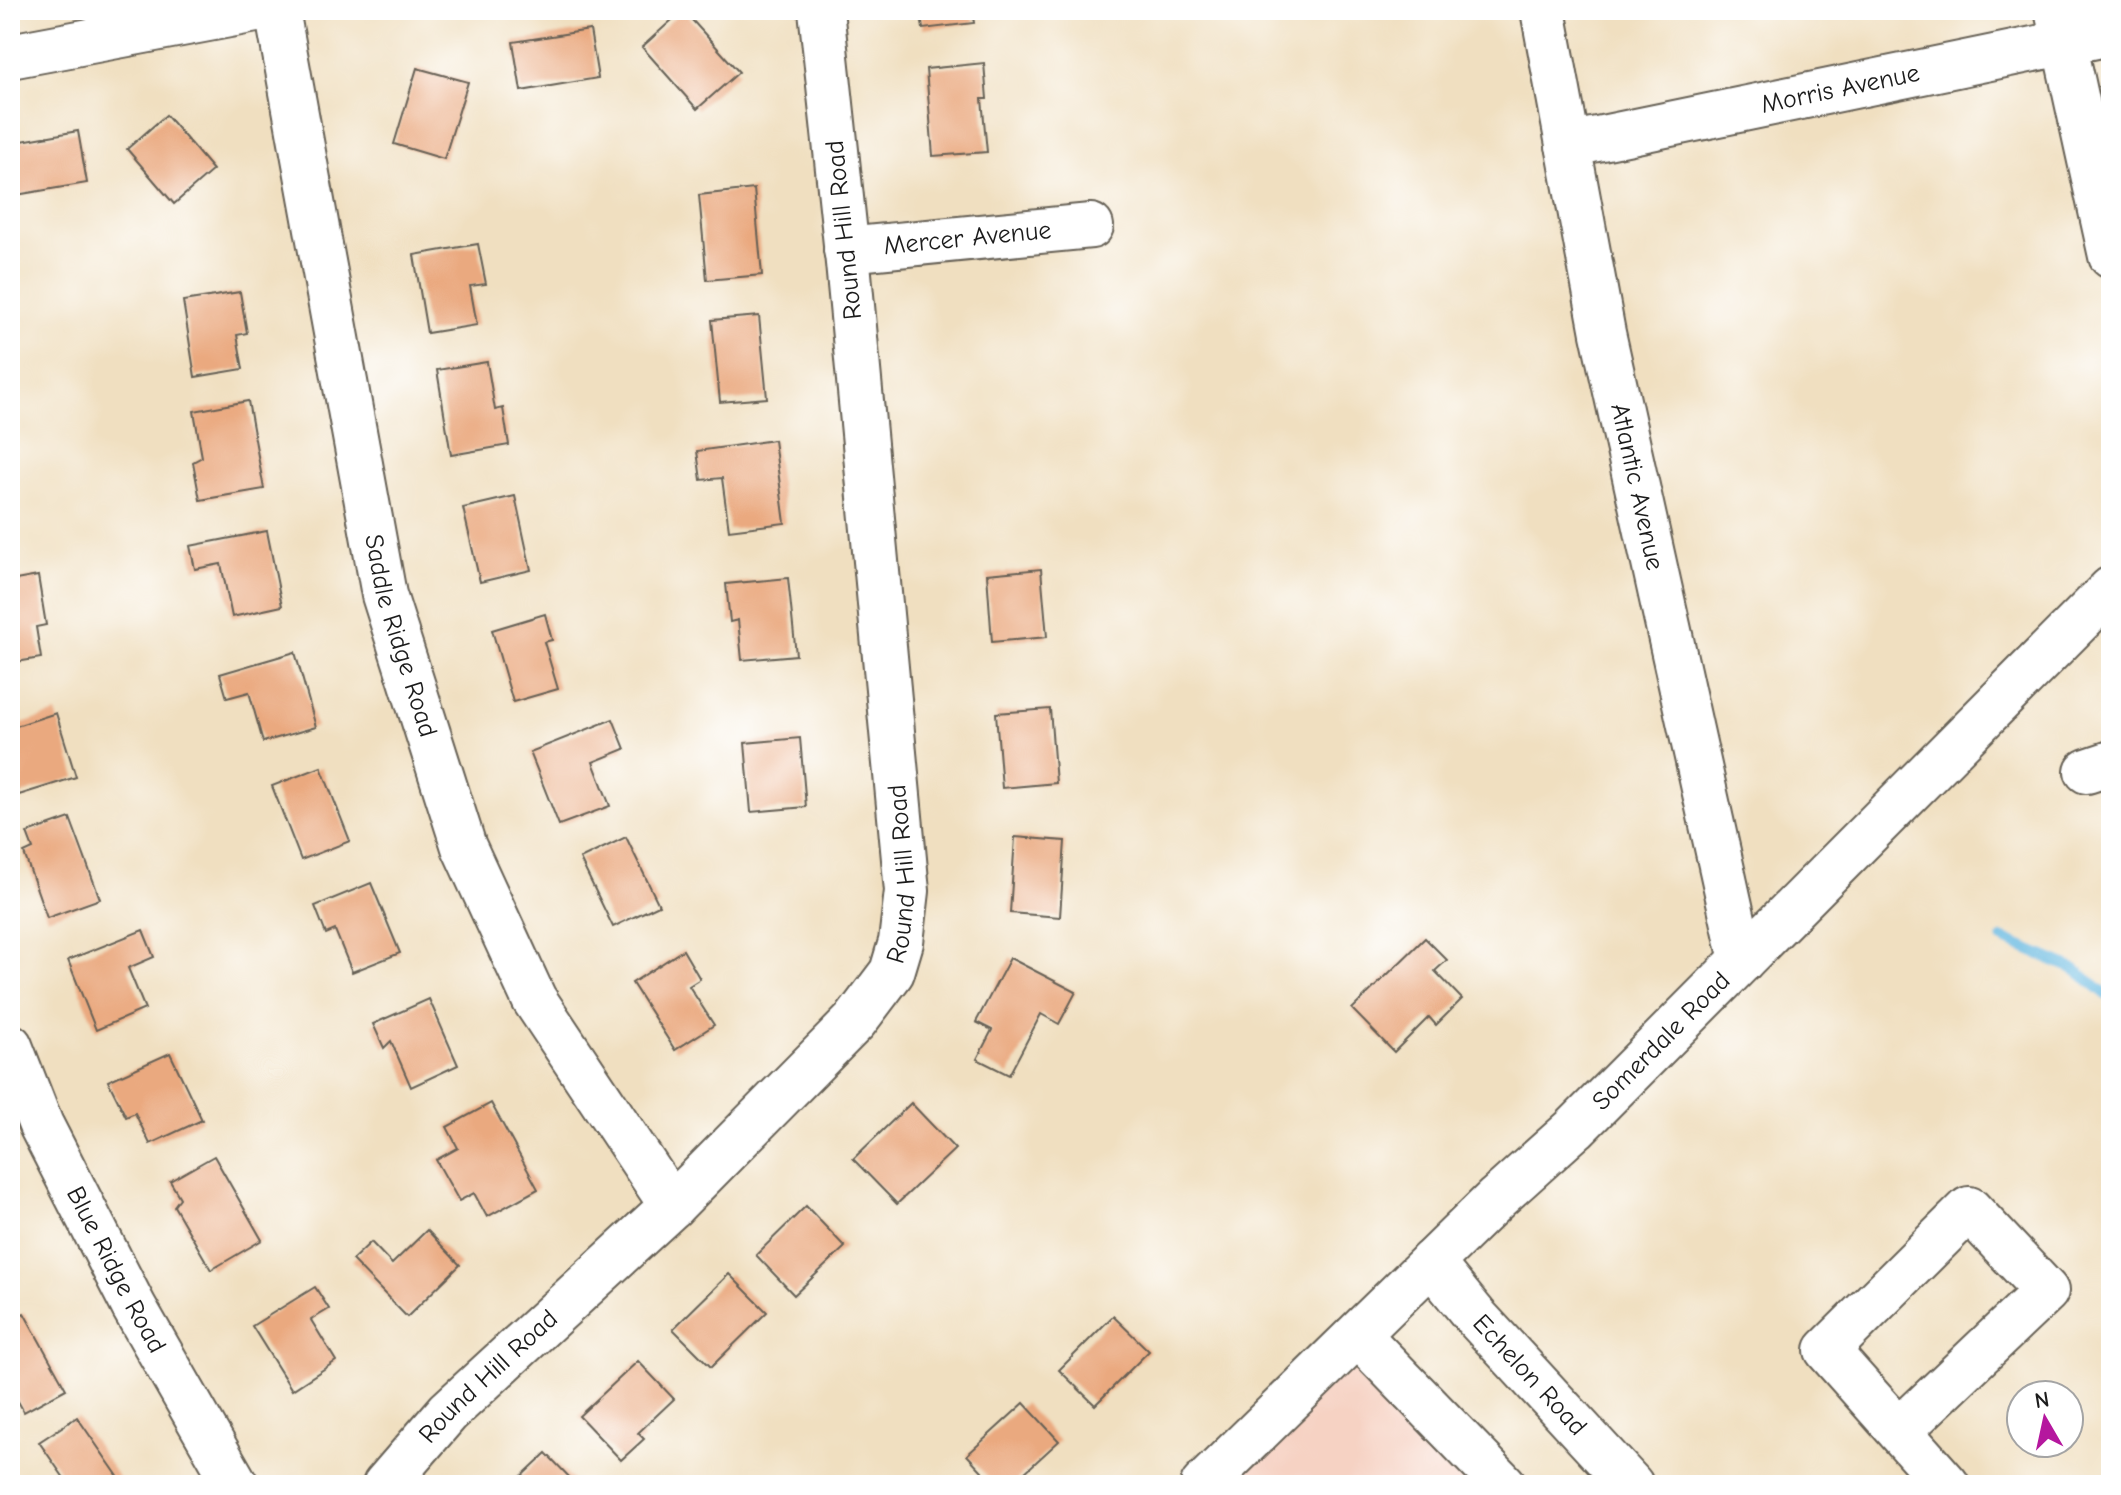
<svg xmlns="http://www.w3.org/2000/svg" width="2121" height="1495" font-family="'Comic Neue',sans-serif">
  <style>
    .built { fill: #f6d2c3 }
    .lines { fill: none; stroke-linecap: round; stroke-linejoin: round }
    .stream { stroke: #63b7df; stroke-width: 11 }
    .building { fill: #eaa97f }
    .minor-casing { stroke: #666055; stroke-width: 48 }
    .major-casing { stroke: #666055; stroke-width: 48 }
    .minor { stroke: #fff; stroke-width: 44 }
    .major { stroke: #fff; stroke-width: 44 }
    .labels { text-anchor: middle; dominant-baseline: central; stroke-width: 6; stroke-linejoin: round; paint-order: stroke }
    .street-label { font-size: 26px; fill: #1c1c1c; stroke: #fff }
  </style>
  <rect width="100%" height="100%" fill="#fff"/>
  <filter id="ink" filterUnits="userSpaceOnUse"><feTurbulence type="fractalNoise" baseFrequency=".0125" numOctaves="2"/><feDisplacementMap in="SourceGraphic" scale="16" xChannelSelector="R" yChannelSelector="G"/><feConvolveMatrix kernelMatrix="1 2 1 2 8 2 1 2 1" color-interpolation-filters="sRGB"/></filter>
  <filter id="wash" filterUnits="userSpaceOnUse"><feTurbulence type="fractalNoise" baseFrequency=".006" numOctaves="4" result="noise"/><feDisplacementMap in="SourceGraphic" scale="32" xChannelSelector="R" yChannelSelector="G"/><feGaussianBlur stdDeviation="1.8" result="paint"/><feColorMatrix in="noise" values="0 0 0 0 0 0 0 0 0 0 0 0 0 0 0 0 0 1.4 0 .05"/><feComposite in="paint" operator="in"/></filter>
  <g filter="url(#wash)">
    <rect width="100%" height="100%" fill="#f0dfc0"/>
    <polygon class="built" points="1358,1335 1504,1485 1203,1485"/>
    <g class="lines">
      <polyline class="stream" points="2003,939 2076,970 2111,998"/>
    </g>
    <g id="blocks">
      <g class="building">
        <polygon points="683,10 739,72 697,109 642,47"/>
        <polygon points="920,10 972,10 974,23 923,29"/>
        <polygon points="590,30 598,78 521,91 513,42"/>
        <polygon points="984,63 987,99 982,99 987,152 933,156 926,69"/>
        <polygon points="417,68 468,82 444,159 394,144"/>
        <polygon points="166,115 213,170 174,204 127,149"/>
        <polygon points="78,131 87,183 10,196 10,143"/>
        <polygon points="754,189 762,275 707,280 699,195"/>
        <polygon points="478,244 486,284 470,286 477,325 427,333 414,255"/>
        <polygon points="240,292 247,333 237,335 243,369 195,377 183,301"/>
        <polygon points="759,316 767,398 720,402 712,320"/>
        <polygon points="487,362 495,410 503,408 509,445 451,455 437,370"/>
        <polygon points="248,401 264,489 200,500 193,462 202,457 194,411"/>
        <polygon points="774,440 785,523 729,530 722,478 701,480 697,451"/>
        <polygon points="515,496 531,570 480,582 463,508"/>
        <polygon points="267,531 282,606 232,617 221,564 195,569 190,546"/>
        <polygon points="1041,569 1047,637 992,642 987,574"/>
        <polygon points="38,576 46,625 36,627 41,658 10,663 10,581"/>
        <polygon points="788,578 796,655 742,660 738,620 730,622 726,584"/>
        <polygon points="545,614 552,640 544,642 558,689 513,702 492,630"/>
        <polygon points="295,652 316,727 263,742 249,692 227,698 220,674"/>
        <polygon points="1050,709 1056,783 1002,788 996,713"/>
        <polygon points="56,713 76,777 19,795 10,765 10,728"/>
        <polygon points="613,719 625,749 593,762 610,806 559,825 530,752"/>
        <polygon points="800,738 806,807 751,812 745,743"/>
        <polygon points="321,767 350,841 301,860 272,786"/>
        <polygon points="70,818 100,899 47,918 24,853 33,849 27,833"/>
        <polygon points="626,837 659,905 613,927 580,859"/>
        <polygon points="1015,837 1065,841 1060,917 1010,913"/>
        <polygon points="371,883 400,953 352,972 335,930 326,934 315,906"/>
        <polygon points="143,930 154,957 128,968 145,1009 96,1030 68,960"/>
        <polygon points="1425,938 1447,960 1435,971 1462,999 1436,1025 1429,1017 1394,1052 1352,1009"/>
        <polygon points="683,950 700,979 689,986 714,1025 675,1050 632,983"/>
        <polygon points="1010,958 1076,992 1059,1024 1041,1014 1009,1075 977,1059 992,1030 976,1022"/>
        <polygon points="429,999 458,1065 411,1087 391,1041 384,1048 373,1024"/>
        <polygon points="170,1053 202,1120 150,1144 135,1113 126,1117 108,1081"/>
        <polygon points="491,1103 538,1189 487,1217 474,1193 459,1201 436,1160 458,1148 447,1127"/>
        <polygon points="911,1103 955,1149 897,1204 853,1159"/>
        <polygon points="214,1156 262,1240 211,1270 174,1206 180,1198 170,1181"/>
        <polygon points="806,1206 845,1247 794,1295 756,1255"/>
        <polygon points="427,1230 460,1265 407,1317 352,1260 371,1242 392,1264"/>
        <polygon points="729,1274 767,1312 711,1367 673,1329"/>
        <polygon points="315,1287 329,1309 311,1320 336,1361 292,1390 252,1326"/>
        <polygon points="24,1313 66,1389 24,1412 10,1387 10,1321"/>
        <polygon points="1113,1316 1149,1351 1095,1405 1059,1370"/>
        <polygon points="638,1361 674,1399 638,1433 644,1439 621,1460 579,1416"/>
        <polygon points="1024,1403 1059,1441 1011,1485 995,1485 967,1455"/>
        <polygon points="77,1417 124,1485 69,1485 39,1442"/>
        <polygon points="546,1453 577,1485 512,1485"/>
      </g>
    </g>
  </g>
  <g filter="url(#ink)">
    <use href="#blocks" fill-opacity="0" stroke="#666055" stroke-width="2"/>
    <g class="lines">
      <g class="minor-casing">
        <g id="minor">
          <path id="s1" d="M277 10 384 595 464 847 534 999 672 1206"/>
          <path id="s2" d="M1543 10 1603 333 1742 960"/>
          <polyline points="2057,10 2111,256"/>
          <polyline points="10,56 256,10"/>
          <path id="s3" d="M1568 145 2111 33"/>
          <path id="s4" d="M846 250 1091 226"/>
          <polyline points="2087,771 2111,763"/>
          <path id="s5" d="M10 1046 41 1125 134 1307 236 1485"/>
          <path id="s6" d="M1431 1262 1475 1316 1631 1485"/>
          <polyline points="1358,1335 1504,1485"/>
          <polyline points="1899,1431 2046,1291 1969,1209 1827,1350 1947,1485"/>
          <path id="s7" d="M385 1485 448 1412 672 1206 855 1021 892 972 901 942 907 891 848 263 821 10"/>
        </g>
      </g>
      <g class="major-casing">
        <g id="major">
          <path id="s8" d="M1203 1485 1497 1198 1575 1128 2111 589"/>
        </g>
      </g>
      <use href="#minor" class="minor"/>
      <use href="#major" class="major"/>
    </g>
  </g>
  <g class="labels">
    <g class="street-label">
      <text stroke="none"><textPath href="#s3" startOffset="278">Morris Avenue</textPath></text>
      <text transform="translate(844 230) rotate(-96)">Round Hill Road</text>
      <text stroke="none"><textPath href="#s4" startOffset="122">Mercer Avenue</textPath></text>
      <text stroke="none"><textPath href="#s2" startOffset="486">Atlantic Avenue</textPath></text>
      <text stroke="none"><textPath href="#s1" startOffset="638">Saddle Ridge Road</textPath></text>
      <text stroke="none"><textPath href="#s7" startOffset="822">Round Hill Road</textPath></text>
      <text stroke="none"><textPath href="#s8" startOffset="638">Somerdale Road</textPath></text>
      <text stroke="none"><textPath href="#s5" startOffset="248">Blue Ridge Road</textPath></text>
      <text stroke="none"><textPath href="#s6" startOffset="150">Echelon Road</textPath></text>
      <text stroke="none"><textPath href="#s7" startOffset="150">Round Hill Road</textPath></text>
    </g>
  </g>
  <rect width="2121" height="1495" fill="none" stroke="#fff" stroke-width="40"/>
  <g transform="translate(2045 1419) rotate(351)"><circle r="38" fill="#ffffff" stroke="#a4a4a4" stroke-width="2"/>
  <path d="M0-6L14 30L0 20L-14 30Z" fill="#b5179e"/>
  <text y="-12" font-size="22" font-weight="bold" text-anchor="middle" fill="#1c1c1c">N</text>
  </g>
</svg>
